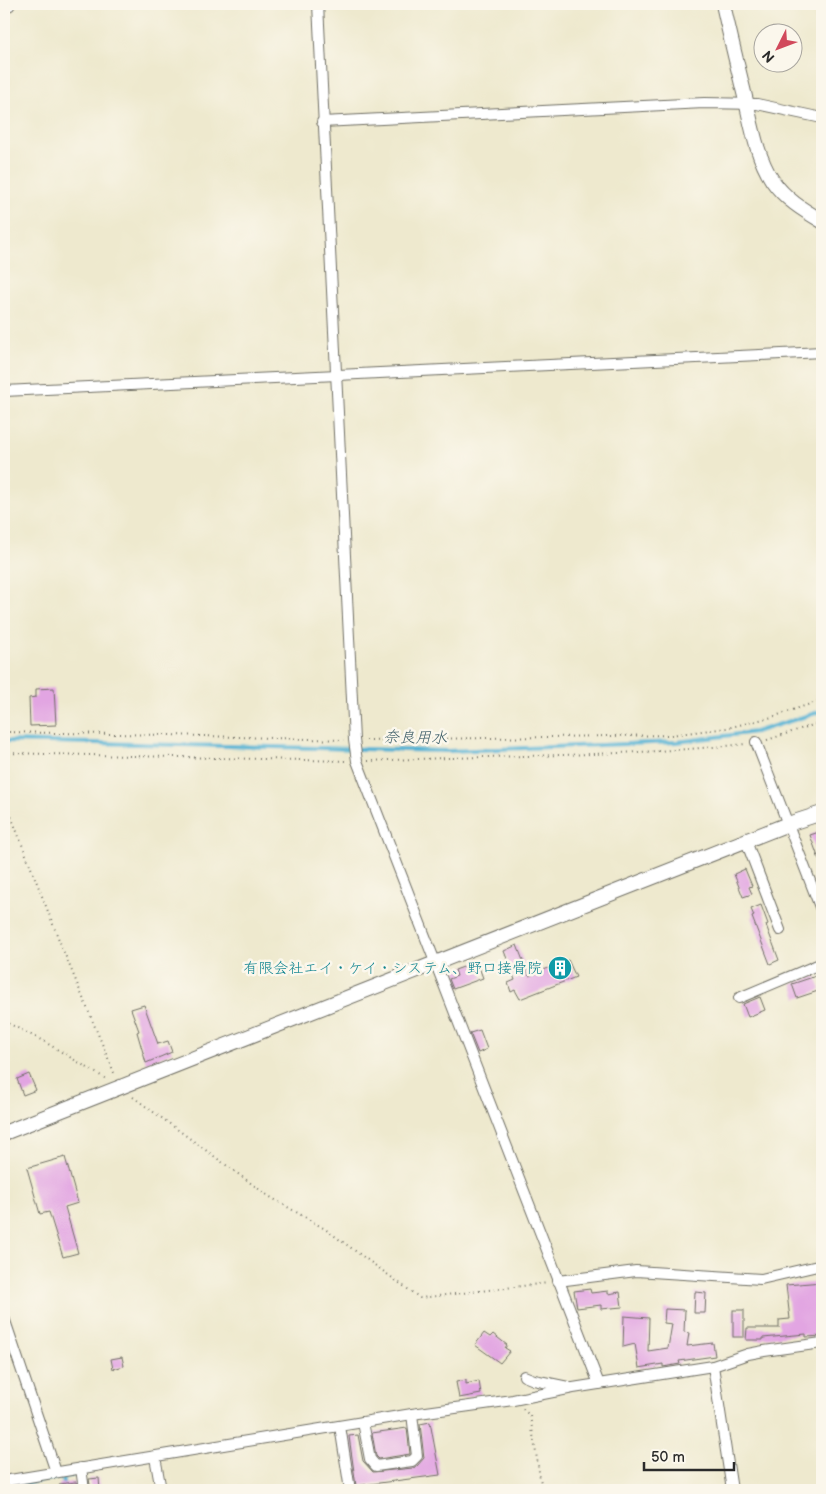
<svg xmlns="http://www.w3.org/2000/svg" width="826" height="1494" font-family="'Balsamiq Sans','Klee One',sans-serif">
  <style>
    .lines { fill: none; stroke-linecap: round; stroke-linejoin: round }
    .stream { stroke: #56b3d4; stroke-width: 4 }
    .building { fill: #e2a5e2 }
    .street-casing { stroke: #6f6e64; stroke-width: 12 }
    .secondary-casing { stroke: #6f6e64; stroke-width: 16 }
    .path { stroke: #6f6e64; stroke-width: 2; stroke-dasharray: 1 4; stroke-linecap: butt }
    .street { stroke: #fff; stroke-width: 10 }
    .secondary { stroke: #fff; stroke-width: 14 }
    .labels { text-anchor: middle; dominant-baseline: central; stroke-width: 5; stroke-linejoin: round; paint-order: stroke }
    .culture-label { font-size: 15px; fill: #0d838f; stroke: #fbf7ec; text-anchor: end }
    .water-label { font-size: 16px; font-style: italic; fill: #3a5b66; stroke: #fbf7ec }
  </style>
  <rect width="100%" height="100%" fill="#fbf7ec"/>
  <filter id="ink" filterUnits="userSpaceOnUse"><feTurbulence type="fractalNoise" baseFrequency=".02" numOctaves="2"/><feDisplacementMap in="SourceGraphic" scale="10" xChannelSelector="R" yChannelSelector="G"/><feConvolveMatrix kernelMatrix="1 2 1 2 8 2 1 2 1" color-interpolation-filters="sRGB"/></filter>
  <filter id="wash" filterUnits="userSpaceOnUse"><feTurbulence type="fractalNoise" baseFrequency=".0096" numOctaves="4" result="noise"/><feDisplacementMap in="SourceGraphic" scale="20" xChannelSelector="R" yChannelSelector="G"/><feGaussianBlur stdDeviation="1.12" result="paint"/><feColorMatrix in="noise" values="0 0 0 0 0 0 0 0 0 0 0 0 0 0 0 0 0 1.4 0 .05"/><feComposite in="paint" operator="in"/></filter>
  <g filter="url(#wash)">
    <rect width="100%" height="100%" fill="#eee9ce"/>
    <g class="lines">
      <g class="stream">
        <polyline points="4,741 448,751 677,742 755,732 822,711"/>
        <polyline points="62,1477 64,1490"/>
        <polyline points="4,1487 73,1475"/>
      </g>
    </g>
    <g id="blocks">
      <g class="building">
        <polygon points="54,688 56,725 30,726 29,698 36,697 36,689"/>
        <polygon points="822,831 822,865 821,865 810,835"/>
        <polygon points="745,869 752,886 749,887 752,894 743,897 734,874"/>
        <polygon points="761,905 768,924 766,925 779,960 770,964 752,917 754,916 751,909"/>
        <polygon points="517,945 529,976 568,960 576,977 520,999 515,990 511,992 508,983 515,980 504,951"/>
        <polygon points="477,962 483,978 453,989 449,979 457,976 455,970"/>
        <polygon points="816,976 821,990 797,998 792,984"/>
        <polygon points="760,997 765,1010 748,1017 743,1004"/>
        <polygon points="144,1005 158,1044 168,1041 172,1052 146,1063 137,1032 139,1031 131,1009"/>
        <polygon points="480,1030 487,1049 478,1053 470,1033"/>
        <polygon points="29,1074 36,1090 23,1095 17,1079"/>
        <polygon points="65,1157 78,1203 65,1207 78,1253 63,1257 49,1212 40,1214 27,1168"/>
        <polygon points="822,1282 822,1291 821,1292 822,1336 806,1337 806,1334 763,1338 763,1340 746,1340 747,1328 779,1328 779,1320 790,1319 786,1285"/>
        <polygon points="590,1289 591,1293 608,1291 608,1294 620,1292 622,1307 601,1309 601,1305 577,1308 574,1291"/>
        <polygon points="695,1292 706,1293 705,1313 694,1313"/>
        <polygon points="665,1309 685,1310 684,1332 689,1333 687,1346 713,1343 715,1356 679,1361 680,1364 663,1367 663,1364 639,1368 635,1344 623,1347 624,1316 649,1318 648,1351 668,1348 672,1324 664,1323"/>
        <rect x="733" y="1310" width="11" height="27"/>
        <polygon points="484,1333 490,1337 493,1334 507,1345 505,1348 510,1351 500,1363 475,1345"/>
        <polygon points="122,1357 124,1366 113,1369 111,1359"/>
        <polygon points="466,1380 466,1384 479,1381 481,1394 459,1398 456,1382"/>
        <polygon points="430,1422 440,1475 356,1486 349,1436 358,1435 363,1461 373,1472 413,1468 417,1466 424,1458 420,1424"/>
        <polygon points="407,1428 410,1454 379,1459 376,1456 372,1433"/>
        <polygon points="99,1478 100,1490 91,1490 89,1479"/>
        <polygon points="76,1482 77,1490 60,1490 59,1484"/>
      </g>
    </g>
  </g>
  <g filter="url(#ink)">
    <use href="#blocks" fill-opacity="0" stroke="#6f6e64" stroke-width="1"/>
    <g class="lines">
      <g class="street-casing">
        <g id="street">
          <polyline points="318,4 354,740 357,761 599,1384"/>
          <polyline points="322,122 704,103 757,104 822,118"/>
          <polyline points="4,391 822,352"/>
          <polyline points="756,742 822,912"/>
          <polyline points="746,841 780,930"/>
          <polyline points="739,998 822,963"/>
          <polyline points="558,1281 636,1271 761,1279 822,1265"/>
          <polyline points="4,1318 56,1472"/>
          <polyline points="713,1366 732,1490"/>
          <polyline points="524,1376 534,1380 568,1387"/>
          <polyline points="363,1422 370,1459 376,1466 412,1461 417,1456 412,1414"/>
          <polyline points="340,1426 350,1490"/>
          <polyline points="155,1457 161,1490"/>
          <polyline points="81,1468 84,1490"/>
          <polyline points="4,1481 412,1414 513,1400 573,1388 713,1366 748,1354 764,1351 822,1343"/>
        </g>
      </g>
      <g class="secondary-casing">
        <g id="secondary">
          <polyline points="4,4 8,4"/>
          <path d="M723 4C730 36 738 68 746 101 752 127 757 157 772 180 785 199 803 210 822 221"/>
          <polyline points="4,1133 788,824 822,813"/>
        </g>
      </g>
      <g class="path">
        <polyline points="4,732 169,735 344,740"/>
        <polyline points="366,740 670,735 727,728 772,717 822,700"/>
        <polyline points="767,740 822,722"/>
        <polyline points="4,753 346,761"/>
        <path d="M368 761C494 755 621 757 746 744"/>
        <polyline points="4,798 61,945 115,1075"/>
        <polyline points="4,1021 45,1042 106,1079"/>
        <polyline points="133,1097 267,1195 325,1229 420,1298 548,1283"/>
        <polyline points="523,1409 530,1416 542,1490"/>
      </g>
      <use href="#street" class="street"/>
      <use href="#secondary" class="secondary"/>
    </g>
  </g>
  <defs>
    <g id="building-disc" transform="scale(1.25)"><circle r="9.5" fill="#0f9aa8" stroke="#fbf7ec"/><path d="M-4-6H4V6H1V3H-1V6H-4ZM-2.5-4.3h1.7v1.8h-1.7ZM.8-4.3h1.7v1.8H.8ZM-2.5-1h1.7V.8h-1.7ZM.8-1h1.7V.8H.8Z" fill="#fff"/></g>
  </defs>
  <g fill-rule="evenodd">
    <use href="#building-disc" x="560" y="968"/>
  </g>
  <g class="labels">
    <g class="culture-label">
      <text x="542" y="968">有限会社エイ・ケイ・システム、野口接骨院</text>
    </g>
    <g class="water-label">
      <text transform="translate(415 738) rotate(1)">奈良用水</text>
    </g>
  </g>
  <rect width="826" height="1494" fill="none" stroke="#fbf7ec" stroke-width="20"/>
  <g transform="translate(778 48) rotate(228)"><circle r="24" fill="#fbf7ec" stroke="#a8a59f"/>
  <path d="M0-4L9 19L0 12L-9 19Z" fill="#d1495b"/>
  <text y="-8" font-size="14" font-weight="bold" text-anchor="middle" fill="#2b2b2b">N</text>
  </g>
  <path d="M644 1462v8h90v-8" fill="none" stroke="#2b2b2b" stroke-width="2.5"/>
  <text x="651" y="1462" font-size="15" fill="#2b2b2b" stroke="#fbf7ec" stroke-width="4" paint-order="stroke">50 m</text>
</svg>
